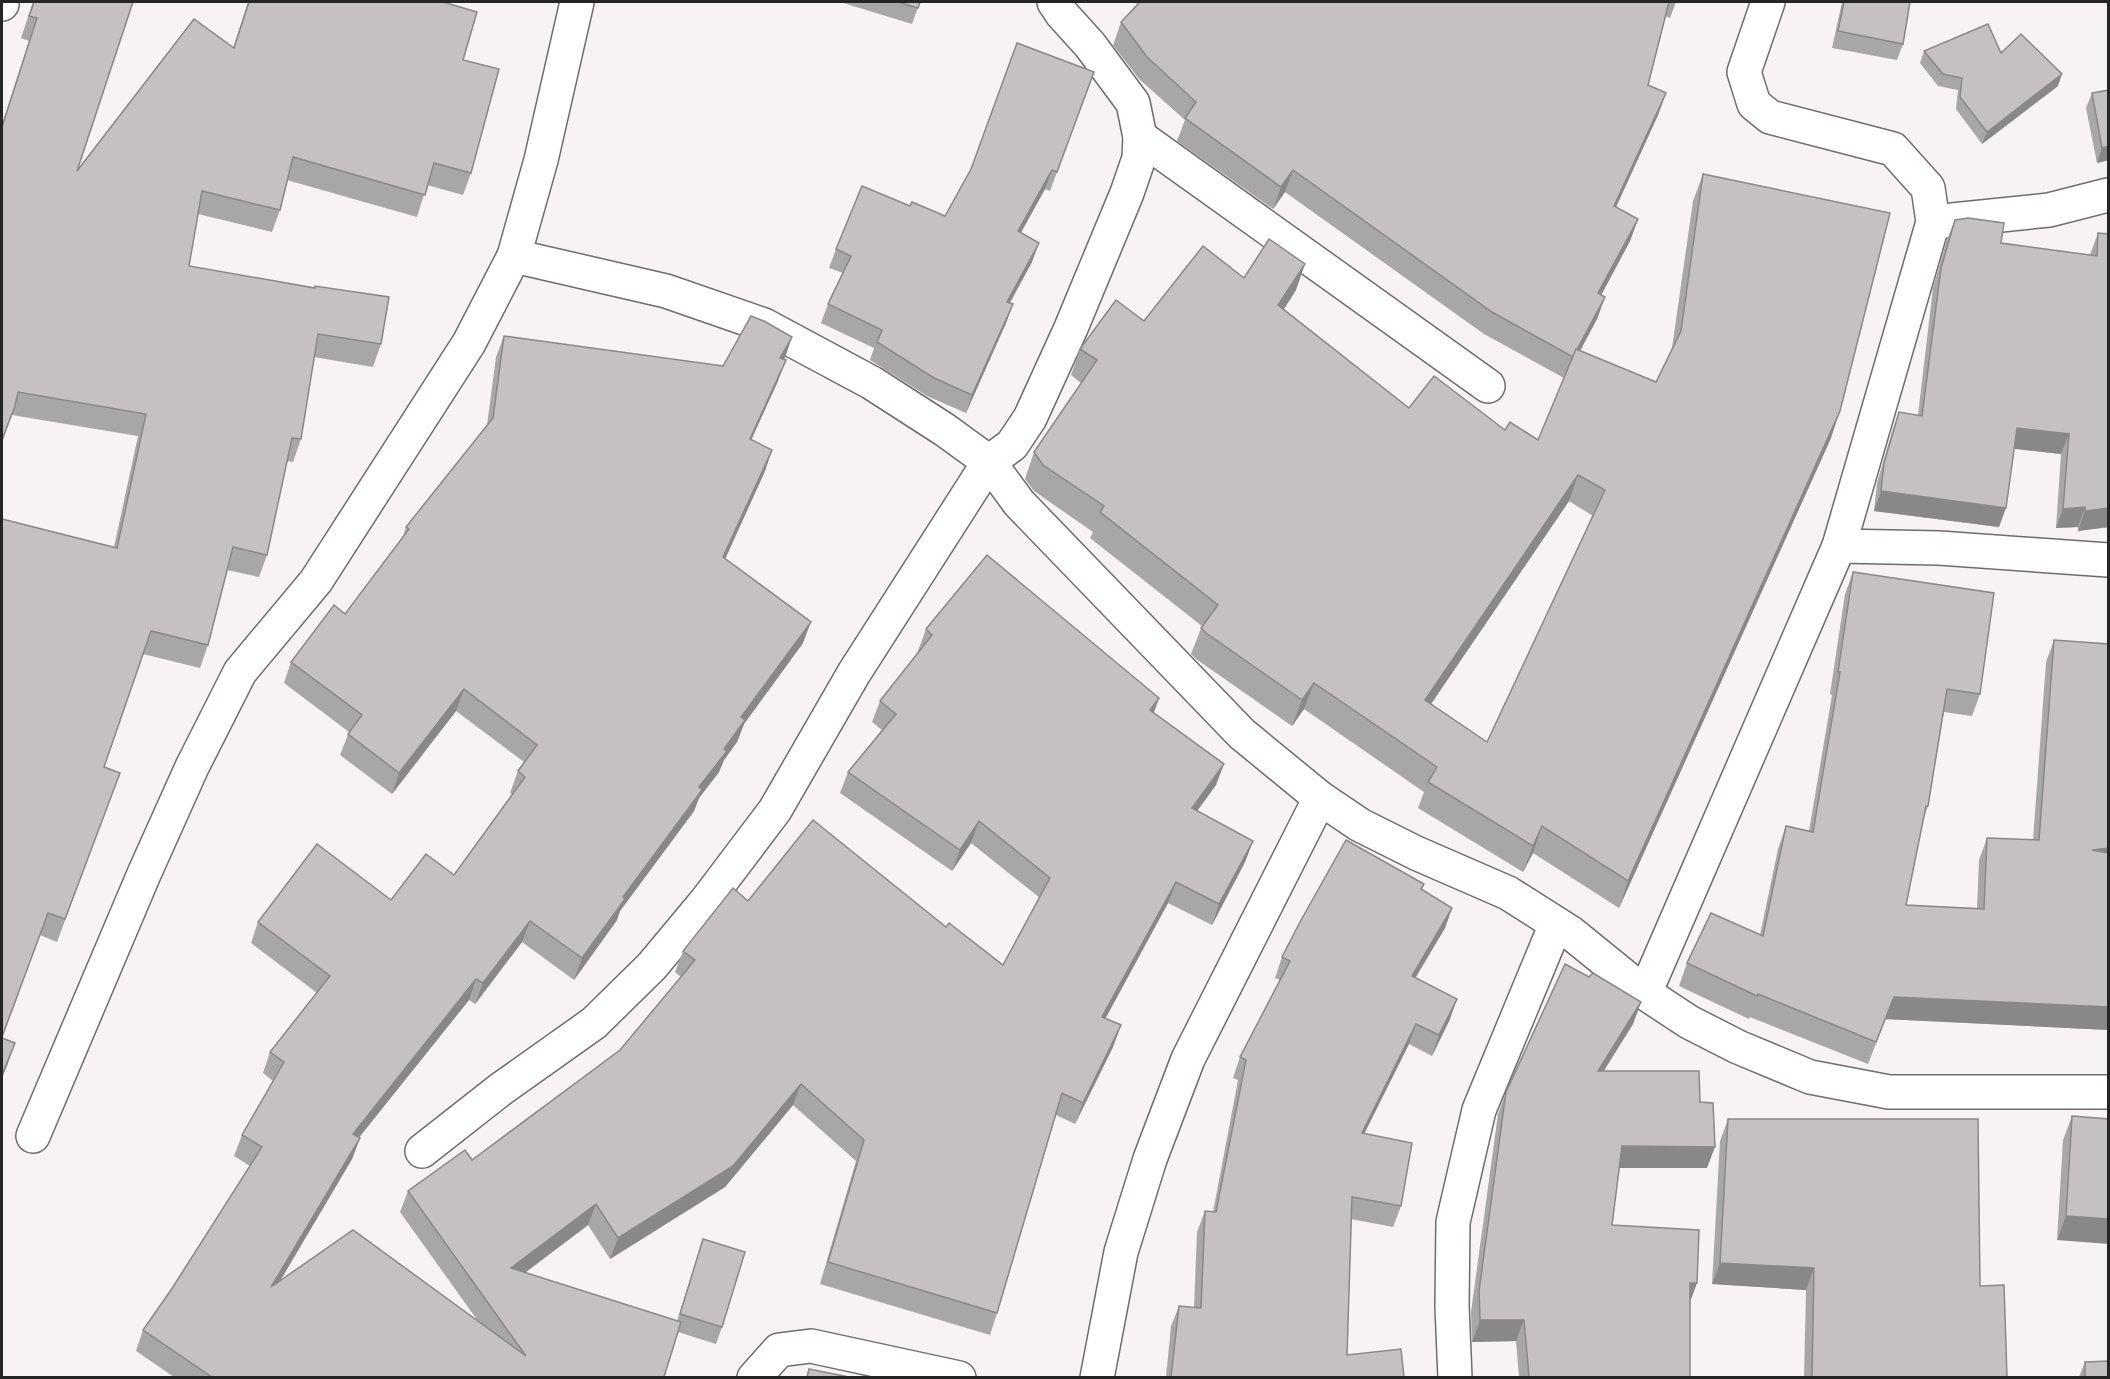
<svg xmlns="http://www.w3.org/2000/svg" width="2110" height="1379" font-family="'Golos Text',sans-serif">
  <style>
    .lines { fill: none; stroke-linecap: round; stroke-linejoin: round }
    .minor-casing { stroke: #706c6d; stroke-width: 36 }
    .minor { stroke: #fff; stroke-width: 33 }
    .wall { fill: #a9a6a7; fill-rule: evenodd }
    .shaded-wall { fill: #8a8788 }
    .building { fill: #c5c1c2; stroke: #8a8788; stroke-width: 1.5; fill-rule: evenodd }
  </style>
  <rect width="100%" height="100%" fill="#f7f2f3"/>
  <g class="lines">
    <g class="minor-casing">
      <g id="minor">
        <polyline points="2,4 2,2"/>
        <polyline points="1140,137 1488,386"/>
        <polyline points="1933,222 2049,210 2108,195"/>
        <polyline points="514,256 666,291 764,325 872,383 945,430 989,462 1019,503 1242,734 1320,798 1360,825 1416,853 1508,893 1571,933 1645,993 1689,1022 1738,1047 1810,1077 1889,1092 2108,1092"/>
        <polyline points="1839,546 1939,548 2108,560"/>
        <polyline points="1645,993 1839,546 1933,222 1928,188 1893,149 1770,117 1754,104 1744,72 1768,2"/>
        <polyline points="33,1136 144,874 192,767 240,672 316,581 469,343 514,256 541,160 577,2"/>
        <polyline points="422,1151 501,1089 594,1023 652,966 707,900 775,810 854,673 989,462 1012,445 1030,418 1071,328 1127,193 1139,158 1140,137 1133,103 1090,45 1062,14 1054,2"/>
        <polyline points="754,1378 779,1350 811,1346 959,1378"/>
        <polyline points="1097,1378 1121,1252 1150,1159 1188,1059 1320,798"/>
        <polyline points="1455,1378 1452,1306 1453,1222 1479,1110 1556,924"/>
      </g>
    </g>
    <use href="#minor" class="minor"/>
  </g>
  <g class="wall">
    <polygon points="33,2 133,2 77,171 233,48 248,2 443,2 463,60 471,173 463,195 427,185 417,217 287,180 280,210 272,232 198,214 189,266 381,344 373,367 314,357 301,439 293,462 287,461 267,555 259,577 227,570 208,645 200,668 143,654 104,767 120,773 57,942 40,935 114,547 138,436 12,415 2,442 2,124 29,41 21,38"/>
    <polygon points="840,2 920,2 912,24"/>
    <path d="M1138 2H1676L1670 18 1665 16 1648 85 1666 93 1658 115 1616 207 1638 219 1630 241 1601 295 1605 297 1597 319 1580 350 1656 382 1672 348 1693 201 1703 174 1831 438 1619 908 1533 853 1523 872 1418 808 1424 792 1304 709 1292 726 1196 659 1191 654 1202 626 1090 538 1093 532 1034 491 1025 479 1034 452 1081 383 1071 375 1080 349 1244 278 1296 290 1284 309 1409 408 1505 430 1538 440 1564 378 1484 334 1285 192 1273 209 1177 141 1185 120 1139 79 1113 45 1121 22 1138 3ZM1569 501 1593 516 1487 742 1431 704Z"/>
    <polygon points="1842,2 1910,2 1903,44 1897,60 1832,48"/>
    <polygon points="1924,51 2001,53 2058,86 1982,144 1956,109 1958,90 1938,86 1920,63"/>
    <polygon points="1094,72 1050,191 1045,189 1021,233 1032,262 1010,303 1013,304 1006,323 966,413 927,396 870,360 874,348 821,323 828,304 843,273 829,268 836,249 910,206 945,216"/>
    <polygon points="2109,90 2109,160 2097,163 2086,108 2092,93"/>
    <polygon points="1955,220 2001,243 2090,255 2098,233 2109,234 2109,527 2078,531 2078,527 2056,528 2061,454 2014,449 1999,527 1874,511 1877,483 1892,432 1899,412 1918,415 1933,288 1947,239"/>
    <polygon points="504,336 723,366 784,359 778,381 751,440 772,450 765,471 725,559 803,643 744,724 737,742 724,760 719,772 699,798 694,811 620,911 617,920 574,980 522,942 475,1004 469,1000 359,1137 360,1138 352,1159 280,1281 478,1321 400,1212 408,1191 472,1160 620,1050 681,977 675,972 683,951 748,901 946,927 1003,965 1040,898 971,843 952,871 840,793 848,772 882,730 872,722 880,701 919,652 918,651 926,629 1159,698 1154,713 1216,785 1197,811 1253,841 1245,862 1212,925 1168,903 1105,1018 1121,1025 1113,1047 1075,1124 1056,1115 997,1313 990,1335 820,1284 856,1161 793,1105 725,1187 610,1259 588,1225 525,1273 677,1321 703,1239 722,1327 716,1344 678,1332 664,1377 174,1377 136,1351 143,1330 171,1290 250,1166 234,1156 242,1135 273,1081 263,1073 270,1052 317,993 251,943 258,922 391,900 454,875 512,794 510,793 518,771 524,762 456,711 392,794 340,755 349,732 284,683 291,662 345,614 402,540 406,527 487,425 496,357"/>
    <polygon points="1853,572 1980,694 1972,716 1944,712 1928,806 1924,817 1906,905 1977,908 1979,860 1987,838 2033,840 2046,662 2054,640 2109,644 2109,1030 1885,1019 1868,1064 1750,1017 1749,1019 1679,986 1687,963 1760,935 1778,849 1786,826 1809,831 1832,695 1830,694 1845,594"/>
    <polygon points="1424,884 1422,890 1452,908 1445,928 1415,978 1450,1019 1432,1056 1409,1044 1364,1134 1401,1206 1393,1227 1351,1219 1347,1355 1404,1377 1166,1377 1171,1326 1179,1306 1194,1308 1197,1232 1205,1211 1213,1212 1238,1080 1233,1078 1240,1057 1280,980 1275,978 1282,957"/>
    <polygon points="1589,977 1641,1002 1633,1024 1604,1071 1700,1102 1707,1168 1619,1168 1612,1225 1690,1301 1690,1377 1519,1377 1516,1341 1472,1342 1471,1312 1498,1114 1506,1092"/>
    <polygon points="2072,1116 2109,1119 2057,1240 2063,1140"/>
    <polygon points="1728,1119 1980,1286 2007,1377 1804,1377 1806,1290 1712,1284 1720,1141"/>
    <polygon points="2085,1362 2109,1377 2079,1377"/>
  </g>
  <g class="shaded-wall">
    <polygon points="2062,74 2058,86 1982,144 1987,132"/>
    <polygon points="1666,93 1658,115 1606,229 1614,206"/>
    <polygon points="2109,146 2109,160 2097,163 2102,148"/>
    <polygon points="1052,170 1045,189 1011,250 1018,231"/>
    <polygon points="1293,170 1285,192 1273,209 1281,187"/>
    <polygon points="1638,219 1630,241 1590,316 1598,293"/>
    <polygon points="1039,243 1032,262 1000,320 1007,302"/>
    <polygon points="1305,264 1296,290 1269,332 1278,305"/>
    <polygon points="1605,297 1597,319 1565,379 1573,357"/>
    <polygon points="1013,304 1006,323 966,413 972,395"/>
    <polygon points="792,337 785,358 773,379 780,358"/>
    <polygon points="786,360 778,381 742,460 750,439"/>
    <polygon points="1840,411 1831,438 1619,908 1628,881"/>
    <polygon points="2017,428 2069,434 2061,454 2010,448"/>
    <polygon points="772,450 765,471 716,579 723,557"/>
    <polygon points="1578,475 1569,501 1416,726 1425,700"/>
    <polygon points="1881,491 2006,508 1999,527 1874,511"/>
    <polygon points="2085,507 2078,527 2056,528 2063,509"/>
    <polygon points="2109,508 2109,527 2078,531 2085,511"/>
    <polygon points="811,622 803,643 744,724 737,742 724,760 719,772 699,798 694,811 620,911 617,920 574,980 582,958 699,787 741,717"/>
    <polygon points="1314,683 1304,709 1292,726 1302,700"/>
    <polygon points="464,689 456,711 392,794 399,773"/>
    <polygon points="1159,698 1151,719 1150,710"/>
    <polygon points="1224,764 1216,785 1184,829 1192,808"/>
    <polygon points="979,821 971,843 952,871 960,850"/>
    <polygon points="1542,826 1533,853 1523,872 1533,846"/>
    <polygon points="1253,841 1245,862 1212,925 1219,904"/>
    <polygon points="2109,848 2109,869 2092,850"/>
    <polygon points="1176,882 1168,903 1095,1038 1102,1017"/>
    <polygon points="1452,908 1445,928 1404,997 1412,976"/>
    <polygon points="530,921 522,942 475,1004 483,983"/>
    <polygon points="476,979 469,1000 345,1155 353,1134"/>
    <polygon points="1894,997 2109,1007 2109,1030 1885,1019 1868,1064"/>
    <polygon points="1457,999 1450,1019 1432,1056 1439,1035"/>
    <polygon points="1641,1002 1633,1024 1590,1092 1598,1071"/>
    <polygon points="1416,1024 1409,1044 1354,1154 1362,1133"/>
    <polygon points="1121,1025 1113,1047 1075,1124 1083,1103"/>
    <polygon points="15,1043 7,1066 2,1078 2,1075"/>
    <polygon points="801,1084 793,1105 725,1187 610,1259 618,1238"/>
    <polygon points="360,1138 352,1159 264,1308 271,1287"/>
    <polygon points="1622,1146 1715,1147 1707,1168 1614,1168"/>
    <polygon points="596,1204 588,1225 503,1289 511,1268"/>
    <polygon points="2066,1216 2109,1219 2109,1244 2057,1240"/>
    <polygon points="1720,1263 1814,1268 1806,1290 1712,1284"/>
    <polygon points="1690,1283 1697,1283 1689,1305"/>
    <polygon points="1480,1320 1524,1320 1516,1341 1472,1342"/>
  </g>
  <g class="building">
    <polygon points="34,2 133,2 77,171 194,19 234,48 249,2 443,2 477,12 463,60 499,69 471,173 434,163 425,195 293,157 280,210 202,191 189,266 315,288 315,286 389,297 381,344 318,334 301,439 292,438 267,555 233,547 208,645 151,631 104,767 120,773 65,919 48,913 2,1037 2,519 117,548 146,414 18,392 15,406 2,440 2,127 37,18 29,16"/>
    <polygon points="898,2 920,2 918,8"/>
    <polygon points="1140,2 1669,2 1648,85 1666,93 1614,206 1638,219 1598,293 1605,297 1573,357 1492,312 1293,170 1281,187 1185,118 1196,102 1147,57 1121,22"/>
    <polygon points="1844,2 1910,2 1903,44 1838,31"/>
    <polygon points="1988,24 2001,53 2021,34 2062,74 1987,132 1960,97 1962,78 1943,74 1924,51"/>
    <polygon points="1017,43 1094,72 1057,172 1052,170 1018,231 1039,243 1007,302 1013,304 972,395 934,378 877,342 882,330 828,304 851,256 836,249 862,186 910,206 912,202 945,216 971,169"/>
    <polygon points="2109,90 2109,146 2102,148 2092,93"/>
    <path d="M1703 174 1890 213 1840 411 1628 881 1542 826 1533 846 1428 782 1437 767 1314 683 1302 700 1206 633 1201 628 1218 605 1100 512 1104 506 1043 465 1034 452 1097 360 1080 349 1116 300 1144 321 1203 246 1244 278 1269 239 1305 264 1278 305 1409 408 1434 376 1505 430 1510 422 1538 440 1576 349 1656 382 1681 331ZM1578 475 1605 490 1487 742 1425 700Z"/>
    <polygon points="1968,218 2004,223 2001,243 2097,256 2098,233 2109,234 2109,508 2085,511 2085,507 2063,509 2069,434 2017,428 2006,508 1881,491 1884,463 1899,412 1922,416 1941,268 1955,220"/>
    <polygon points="751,316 764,321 792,337 780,358 786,360 750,439 772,450 723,557 811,622 741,717 745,720 724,749 727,751 699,787 702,790 623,897 625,899 582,958 530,921 483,983 476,979 353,1134 360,1138 271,1287 353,1230 526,1356 408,1191 465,1150 472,1160 620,1050 695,960 683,951 733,888 748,901 813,820 946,927 949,923 1003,965 1050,878 979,821 960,850 848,772 896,714 880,701 932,635 926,629 987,555 1159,698 1150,710 1224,764 1192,808 1253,841 1219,904 1176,882 1102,1017 1121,1025 1083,1103 1062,1093 997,1313 828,1262 864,1140 801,1084 733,1166 618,1238 596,1204 511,1268 681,1322 664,1377 212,1377 143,1330 171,1290 262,1147 242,1135 284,1062 270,1052 330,976 258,922 317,844 391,900 426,854 454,875 525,777 518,771 537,745 464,689 399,773 348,734 362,715 291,662 334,605 345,614 409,529 406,527 493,418 504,336 723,366"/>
    <polygon points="1853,572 1994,593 1980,694 1947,689 1928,806 1926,806 1906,905 1984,909 1987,838 2039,840 2054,640 2109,644 2109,848 2092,850 2109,853 2109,1007 1894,997 1876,1042 1758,994 1757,996 1687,963 1711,913 1763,936 1786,826 1813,832 1840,672 1838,672"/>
    <polygon points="1346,840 1424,884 1421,889 1452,908 1412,976 1457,999 1439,1035 1416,1024 1362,1133 1412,1143 1401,1206 1352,1197 1347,1355 1401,1349 1404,1377 1171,1377 1179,1306 1201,1308 1205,1211 1216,1212 1246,1060 1240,1057 1290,961 1282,957 1300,922"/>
    <polygon points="1565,964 1589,977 1593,973 1641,1002 1598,1071 1699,1071 1700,1102 1713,1103 1715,1147 1622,1146 1612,1225 1699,1230 1697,1283 1690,1283 1690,1377 1529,1377 1524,1320 1480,1320 1479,1291 1506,1092"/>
    <polygon points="2,1038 15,1043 2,1075"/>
    <polygon points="2072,1116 2109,1119 2109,1219 2066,1216"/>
    <polygon points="1728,1119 1978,1119 1980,1286 2004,1285 2007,1377 1812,1377 1814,1268 1720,1263"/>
    <polygon points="703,1239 745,1252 722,1327 680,1314"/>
    <polygon points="2109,1361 2109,1377 2085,1377 2085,1362"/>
    <polygon points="809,1369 849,1377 807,1377"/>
  </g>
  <rect width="2110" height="1379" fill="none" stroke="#262525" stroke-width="6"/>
</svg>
